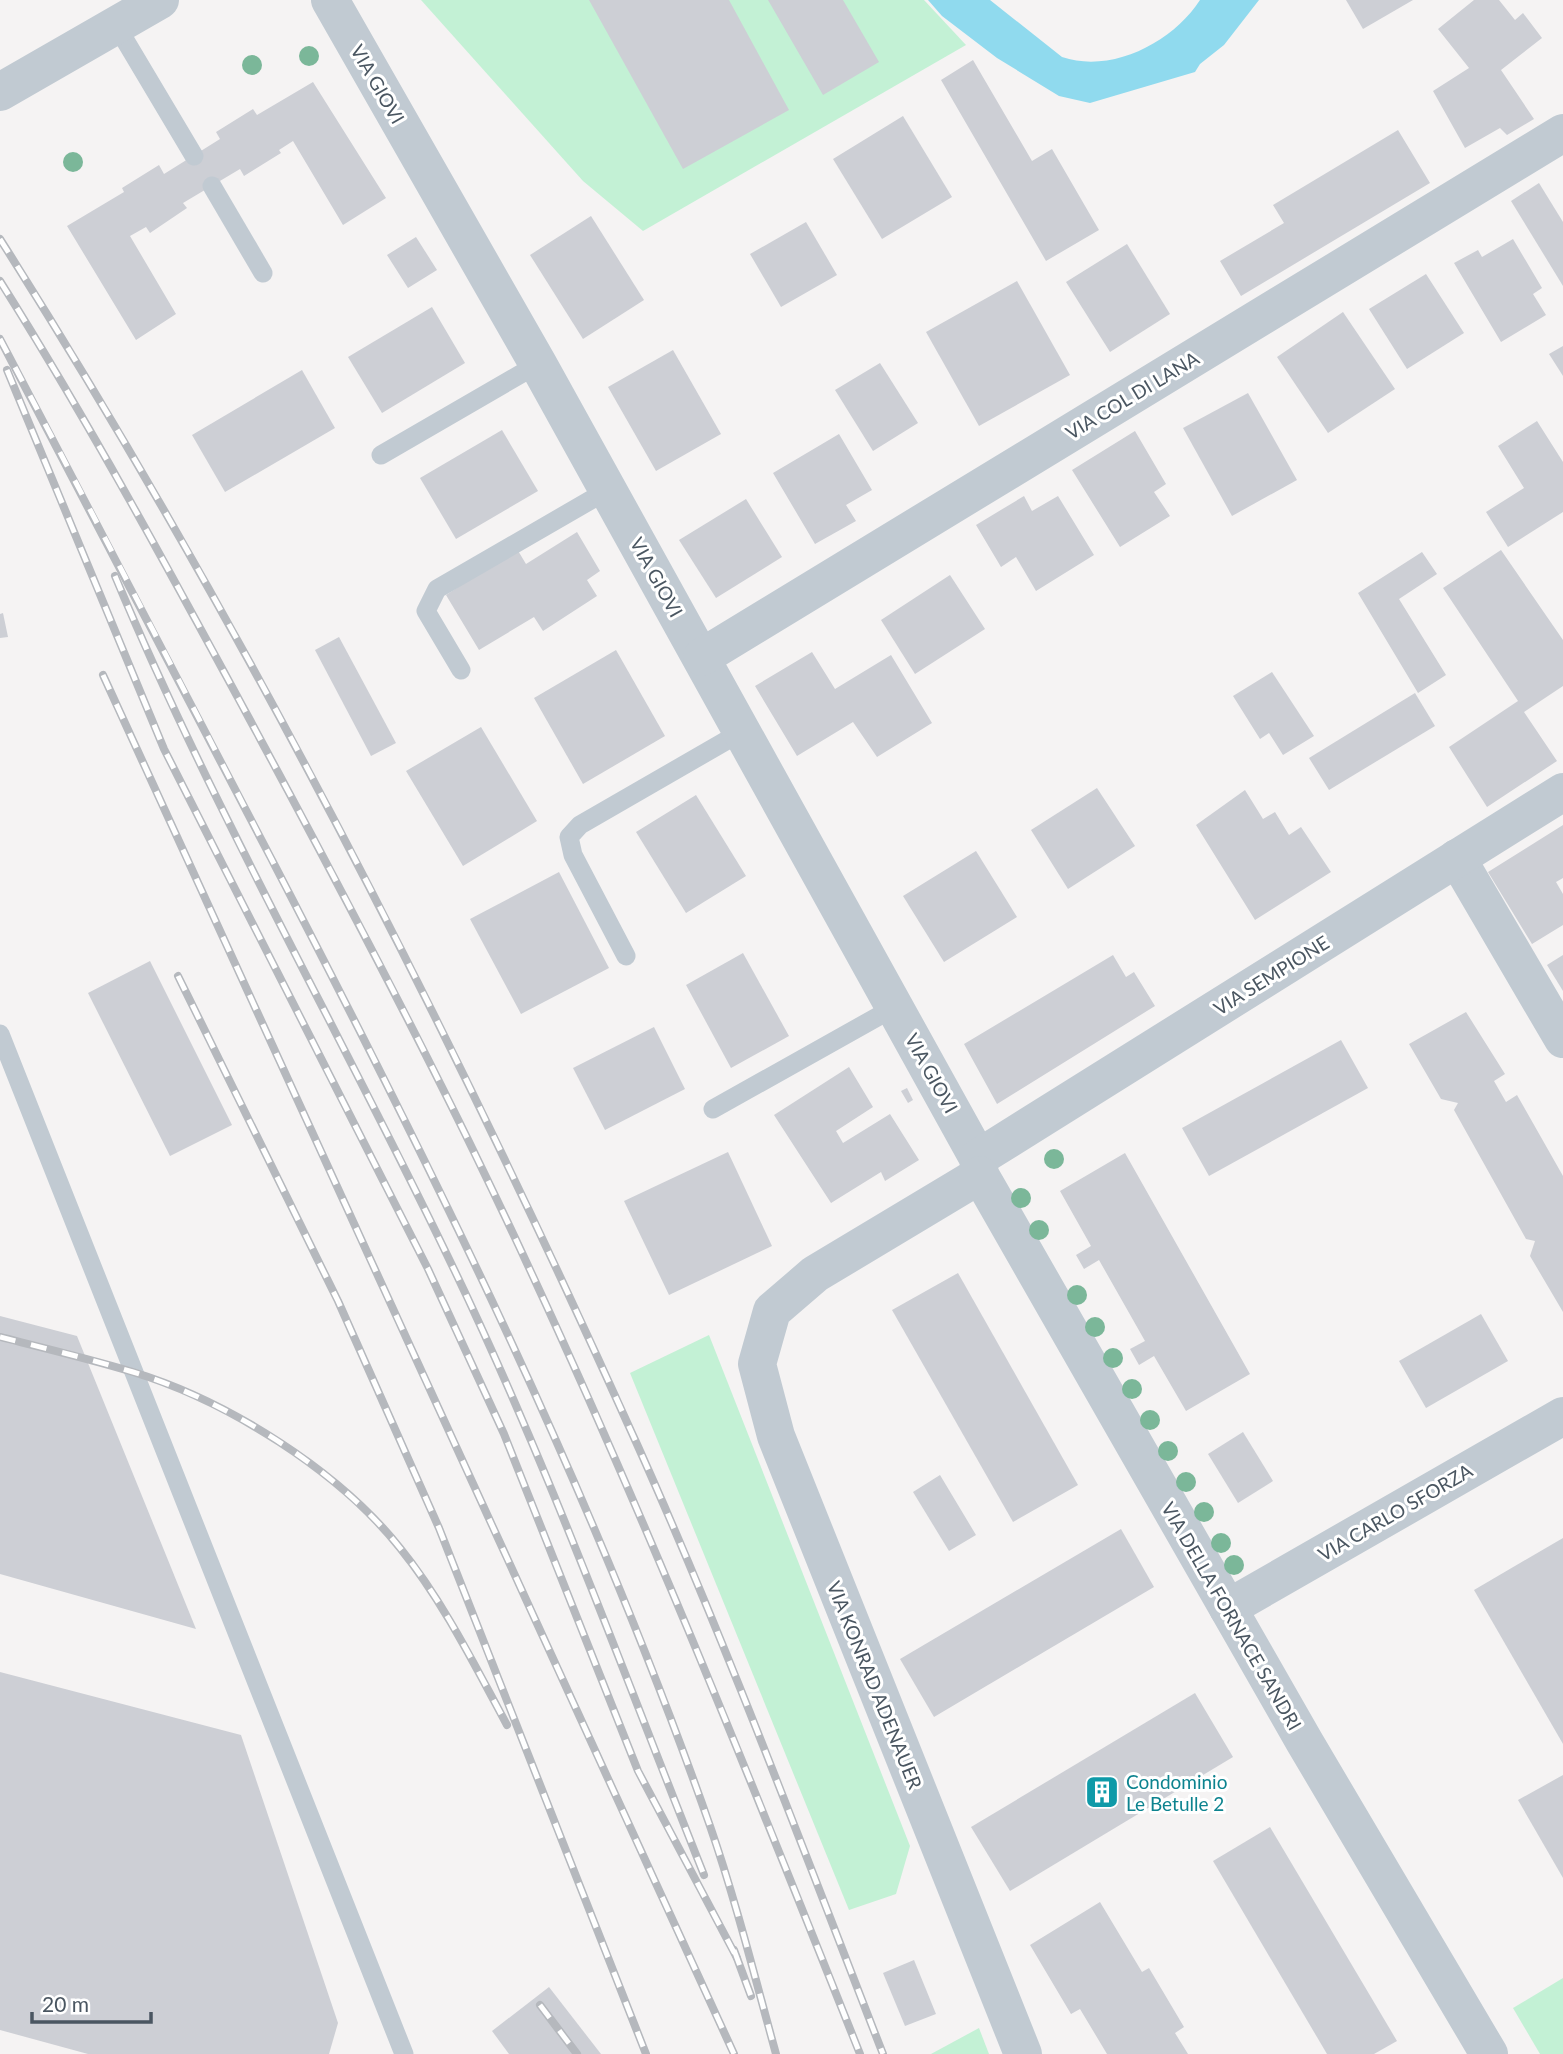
<svg xmlns="http://www.w3.org/2000/svg" width="1563" height="2054" font-family="Lato,sans-serif">
  <style>
    .green { fill: #c3f1d5 }
    .water { fill: #90daee }
    .building { fill: #cdcfd5 }
    .lines { fill: none; stroke-linecap: round; stroke-linejoin: round }
    .lane { stroke: #c1cad2; stroke-width: 19 }
    .street { stroke: #c1cad2; stroke-width: 38 }
    .rail-casing { stroke: #b5b8bd; stroke-width: 8 }
    .rail { stroke: #fff; stroke-width: 5; stroke-dasharray: 16; stroke-linecap: butt }
    .tree { fill: #7bb799 }
    .labels { text-anchor: middle; dominant-baseline: central; stroke-width: 6; stroke-linejoin: round; paint-order: stroke }
    .street-label { font-size: 19px; fill: #4a5661; stroke: #fff }
    .culture-label { font-size: 19px; fill: #0d838f; stroke: #fff; text-anchor: start }
  </style>
  <rect width="100%" height="100%" fill="#f5f3f3"/>
  <g class="green">
    <polygon points="421,0 924,0 966,45 643,231 583,181"/>
    <polygon points="709,1335 910,1846 896,1894 849,1910 630,1373"/>
    <polygon points="1563,1978 1563,2054 1540,2054 1513,2008"/>
    <polygon points="979,2028 989,2054 931,2054"/>
  </g>
  <path class="water" d="M928 0H990L1062 57C1112 74 1173 42 1200 0H1259L1224 45 1200 64 1195 72 1090 103 1059 96 997 58 942 16Z"/>
  <g class="building">
    <polygon points="589,0 729,0 789,110 683,169"/>
    <polygon points="768,0 843,0 879,62 823,95"/>
    <polygon points="1346,0 1413,0 1363,29"/>
    <polygon points="1474,0 1499,0 1515,20 1523,13 1542,38 1501,70 1534,119 1507,135 1500,128 1465,148 1433,91 1469,68 1438,29"/>
    <polygon points="973,60 1032,161 1052,149 1099,230 1046,261 941,80"/>
    <polygon points="313,82 386,198 343,225 293,141 279,150 281,153 244,176 240,169 183,203 187,208 150,233 146,227 130,236 176,314 136,340 67,226 124,192 122,188 159,165 164,174 220,139 216,132 253,109 257,115"/>
    <polygon points="903,116 952,197 882,239 833,159"/>
    <polygon points="1398,130 1430,183 1241,296 1220,261 1284,223 1273,205"/>
    <polygon points="1539,183 1563,222 1563,286 1511,201"/>
    <polygon points="591,216 644,300 583,339 530,255"/>
    <polygon points="806,222 837,275 781,307 750,254"/>
    <polygon points="416,237 437,270 408,288 387,255"/>
    <polygon points="1513,239 1542,288 1533,294 1546,315 1501,342 1454,263 1478,250 1482,257"/>
    <polygon points="1127,244 1170,314 1110,352 1066,282"/>
    <polygon points="1426,274 1464,333 1407,369 1369,309"/>
    <polygon points="1017,281 1070,375 979,426 926,332"/>
    <polygon points="432,307 465,363 382,413 348,357"/>
    <polygon points="1343,312 1395,389 1328,433 1277,357"/>
    <polygon points="1563,346 1563,376 1549,354"/>
    <polygon points="673,350 721,434 656,471 608,387"/>
    <polygon points="880,363 918,423 873,451 835,390"/>
    <polygon points="302,370 335,428 225,492 192,435"/>
    <polygon points="1248,393 1297,480 1232,516 1183,428"/>
    <polygon points="1537,421 1563,462 1563,512 1508,547 1486,512 1524,488 1498,446"/>
    <polygon points="502,430 538,491 456,539 420,478"/>
    <polygon points="1135,431 1166,484 1154,492 1170,516 1120,547 1072,470"/>
    <polygon points="839,434 872,490 846,505 856,521 815,544 773,473"/>
    <polygon points="1024,496 1032,511 1058,496 1094,555 1036,591 1016,557 1001,567 976,525"/>
    <polygon points="746,499 782,557 716,598 679,540"/>
    <polygon points="577,532 600,571 587,580 597,596 543,631 534,617 479,650 446,595 517,549 526,564"/>
    <polygon points="1501,550 1563,640 1563,686 1524,712 1557,761 1487,807 1449,747 1518,701 1443,588"/>
    <polygon points="1422,552 1437,574 1399,599 1446,675 1418,693 1358,593"/>
    <polygon points="950,575 985,629 915,674 881,620"/>
    <polygon points="3,613 8,637 0,638 0,614"/>
    <polygon points="339,637 396,743 371,756 315,650"/>
    <polygon points="616,650 665,736 583,784 534,698"/>
    <polygon points="812,652 835,689 891,655 932,723 877,757 853,722 797,756 755,686"/>
    <polygon points="1272,672 1314,736 1283,755 1269,733 1260,739 1233,696"/>
    <polygon points="1415,693 1435,726 1329,790 1309,758"/>
    <polygon points="481,727 537,821 463,866 406,771"/>
    <polygon points="1097,788 1135,846 1068,889 1031,830"/>
    <polygon points="1245,790 1263,819 1275,812 1289,835 1301,827 1331,872 1255,920 1196,825"/>
    <polygon points="696,795 746,876 686,913 636,832"/>
    <polygon points="1563,825 1563,878 1556,882 1563,894 1563,925 1532,944 1488,872"/>
    <polygon points="976,851 1017,917 944,962 903,896"/>
    <polygon points="559,872 609,968 521,1014 470,919"/>
    <polygon points="743,953 789,1036 731,1068 686,985"/>
    <polygon points="1113,955 1126,977 1134,972 1155,1006 997,1104 964,1044"/>
    <polygon points="1563,955 1563,991 1547,965"/>
    <polygon points="150,961 232,1125 170,1156 88,993"/>
    <polygon points="1466,1012 1505,1074 1494,1081 1506,1102 1517,1095 1563,1176 1563,1312 1530,1256 1535,1241 1526,1239 1454,1110 1458,1103 1441,1099 1409,1044"/>
    <polygon points="654,1027 685,1089 605,1130 573,1068"/>
    <polygon points="1341,1040 1368,1088 1209,1176 1182,1128"/>
    <polygon points="849,1067 873,1107 836,1131 843,1143 890,1114 919,1160 885,1181 881,1172 831,1203 774,1115"/>
    <polygon points="907,1088 913,1100 908,1103 901,1091"/>
    <polygon points="728,1152 772,1246 669,1295 624,1201"/>
    <polygon points="1125,1153 1250,1374 1186,1411 1154,1356 1139,1365 1130,1349 1145,1341 1099,1260 1084,1269 1076,1255 1091,1246 1060,1191"/>
    <polygon points="958,1273 1078,1485 1013,1522 892,1310"/>
    <polygon points="1481,1314 1508,1361 1426,1408 1399,1361"/>
    <polygon points="0,1316 77,1336 196,1629 0,1574"/>
    <polygon points="1243,1432 1273,1481 1238,1503 1208,1454"/>
    <polygon points="940,1475 976,1535 949,1551 913,1492"/>
    <polygon points="1121,1529 1154,1587 934,1717 900,1659"/>
    <polygon points="1563,1538 1563,1744 1474,1590"/>
    <polygon points="0,1672 241,1735 338,2023 329,2054 88,2054 0,2030"/>
    <polygon points="1195,1693 1233,1757 1010,1891 971,1827"/>
    <polygon points="1563,1775 1563,1878 1518,1800"/>
    <polygon points="1270,1827 1397,2041 1374,2054 1327,2054 1213,1861"/>
    <polygon points="1100,1902 1142,1972 1149,1968 1184,2027 1175,2033 1188,2054 1107,2054 1080,2009 1071,2014 1030,1945"/>
    <polygon points="914,1960 936,2014 905,2026 883,1973"/>
    <polygon points="549,1987 601,2054 509,2054 492,2031"/>
  </g>
  <g class="lines">
    <g class="lane">
      <polyline points="116,25 194,156"/>
      <polyline points="212,186 263,273"/>
      <polyline points="381,455 538,364"/>
      <polyline points="461,670 426,611 437,589 608,490"/>
      <polyline points="626,956 573,855 569,837 580,825 743,731"/>
      <polyline points="0,1034 404,2054"/>
      <polyline points="713,1109 895,1007"/>
    </g>
    <g class="street">
      <polyline points="330,0 538,364 978,1158 980,1175 987,1187 1304,1741 1489,2054"/>
      <polyline points="0,92 160,0"/>
      <polyline points="702,657 1563,133"/>
      <polyline points="1457,858 1563,1039"/>
      <polyline points="978,1158 1563,792"/>
      <polyline points="980,1175 815,1274 772,1311 757,1364 776,1436 1023,2054"/>
      <polyline points="1228,1608 1563,1416"/>
    </g>
    <g class="rail-casing">
      <g id="rail">
        <path d="M0 239C242 620 451 1031 636 1442 726 1642 803 1849 883 2054"/>
        <path d="M0 281C90 424 170 572 250 720 327 863 403 1006 474 1152 617 1446 739 1750 860 2054"/>
        <path d="M0 339C92 512 182 686 272 860 435 1174 593 1492 710 1826 736 1901 755 1978 776 2054"/>
        <polyline points="7,370 164,749 428,1269 504,1434 638,1771 737,1958"/>
        <path d="M115 576C213 810 339 1030 449 1259 546 1459 622 1669 704 1875"/>
        <polyline points="103,675 734,2054"/>
        <polyline points="178,976 338,1301 439,1528 646,2054"/>
        <path d="M0 1337C44 1348 90 1359 133 1372 228 1401 339 1471 400 1548 443 1601 475 1666 507 1725"/>
        <polyline points="734,1950 751,1996"/>
        <polyline points="540,2005 577,2054"/>
      </g>
    </g>
    <use href="#rail" class="rail"/>
  </g>
  <g class="tree">
    <circle cx="309" cy="56" r="10"/>
    <circle cx="252" cy="65" r="10"/>
    <circle cx="73" cy="162" r="10"/>
    <circle cx="1054" cy="1159" r="10"/>
    <circle cx="1021" cy="1198" r="10"/>
    <circle cx="1039" cy="1230" r="10"/>
    <circle cx="1077" cy="1295" r="10"/>
    <circle cx="1095" cy="1327" r="10"/>
    <circle cx="1113" cy="1358" r="10"/>
    <circle cx="1132" cy="1389" r="10"/>
    <circle cx="1150" cy="1420" r="10"/>
    <circle cx="1168" cy="1451" r="10"/>
    <circle cx="1186" cy="1482" r="10"/>
    <circle cx="1204" cy="1512" r="10"/>
    <circle cx="1221" cy="1543" r="10"/>
    <circle cx="1234" cy="1565" r="10"/>
  </g>
  <defs>
    <g id="building-square" transform="scale(1.75)"><rect x="-9" y="-9" width="18" height="18" rx="4" fill="#0f9aa8" stroke="#fff"/><path d="M-4-6H4V6H1V3H-1V6H-4ZM-2.5-4.3h1.7v1.8h-1.7ZM.8-4.3h1.7v1.8H.8ZM-2.5-1h1.7V.8h-1.7ZM.8-1h1.7V.8H.8Z" fill="#fff"/></g>
  </defs>
  <g fill-rule="evenodd">
    <use href="#building-square" x="1102" y="1792"/>
  </g>
  <g class="labels">
    <g class="street-label">
      <text transform="translate(378 84) rotate(60)">VIA GIOVI</text>
      <text transform="translate(1132 395) rotate(-31)">VIA COL DI LANA</text>
      <text transform="translate(657 577) rotate(61)">VIA GIOVI</text>
      <text transform="translate(1271 975) rotate(-32)">VIA SEMPIONE</text>
      <text transform="translate(932 1073) rotate(61)">VIA GIOVI</text>
      <text transform="translate(1395 1512) rotate(-30)">VIA CARLO SFORZA</text>
      <text transform="translate(1232 1616) rotate(60)">VIA DELLA FORNACE SANDRI</text>
      <text transform="translate(875 1685) rotate(68)">VIA KONRAD ADENAUER</text>
    </g>
    <g class="culture-label">
      <text x="1126" y="1781">Condominio<tspan x="1126" dy="22">Le Betulle 2</tspan></text>
    </g>
  </g>
  <path d="M32 2012v10h119v-10" fill="none" stroke="#4a5661" stroke-width="3.5"/>
  <text x="42" y="2012" font-size="21" fill="#4a5661" stroke="#ffffff" stroke-width="5" paint-order="stroke">20 m</text>
</svg>
